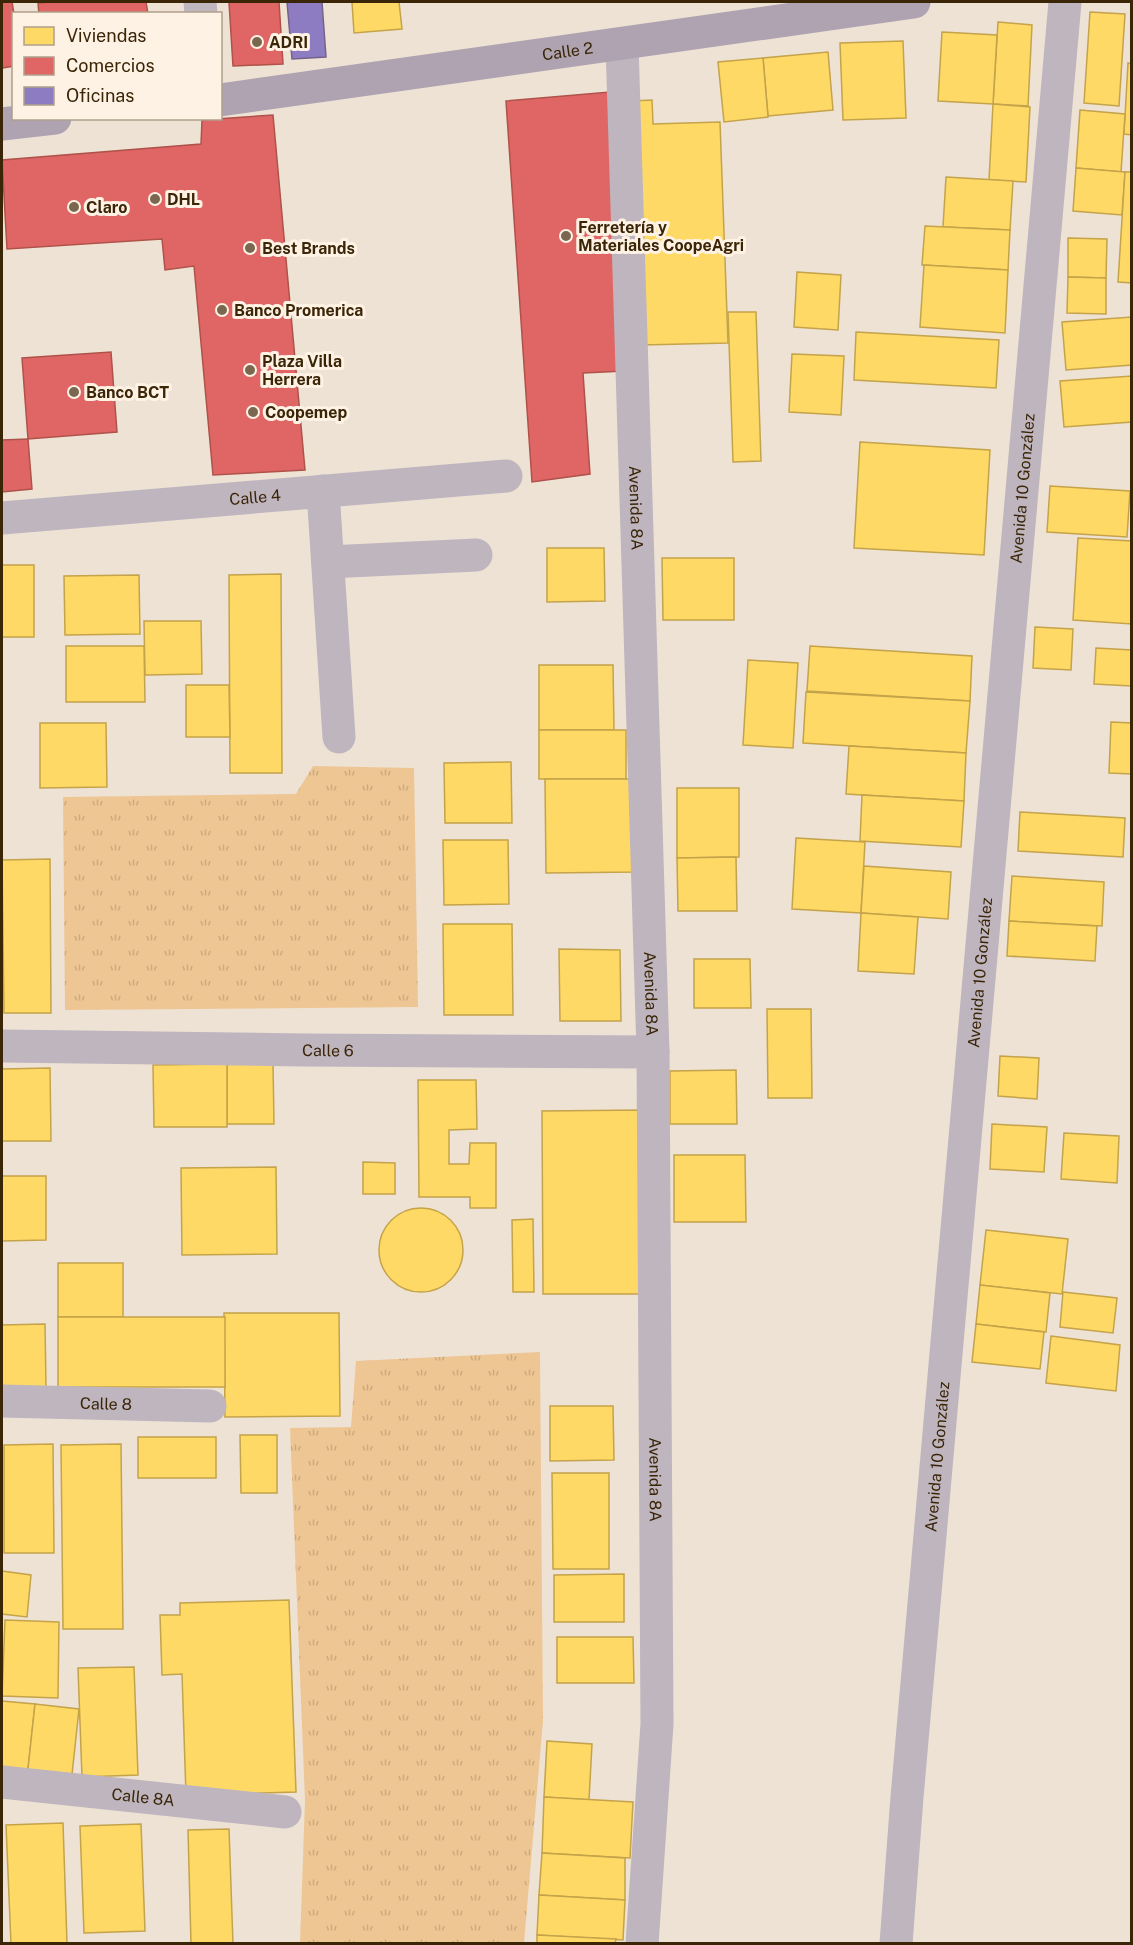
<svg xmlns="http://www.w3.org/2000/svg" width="1133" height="1945" font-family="'Public Sans',sans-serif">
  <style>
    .grass { fill: url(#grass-tufts) }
    .homes { fill: #ffd966; stroke: #c4a34a; stroke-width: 1.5 }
    .shops { fill: #e06666; stroke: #ae524a; stroke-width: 1.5 }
    .offices { fill: #8e7cc3; stroke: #75628b; stroke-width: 1.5 }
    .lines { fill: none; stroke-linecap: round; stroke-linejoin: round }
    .minor { stroke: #beb5bf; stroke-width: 33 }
    .major { stroke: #afa3b1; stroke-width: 33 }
    .poi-dot { fill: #79674f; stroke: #fef2e5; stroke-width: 2 }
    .labels { text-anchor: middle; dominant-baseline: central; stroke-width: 6; stroke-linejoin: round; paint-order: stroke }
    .poi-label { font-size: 16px; font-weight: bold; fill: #3a2507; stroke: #fef2e5; text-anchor: start }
    .street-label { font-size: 16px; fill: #3a2507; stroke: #fef2e5 }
  </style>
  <defs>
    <pattern id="grass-tufts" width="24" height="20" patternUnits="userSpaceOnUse" patternTransform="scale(1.5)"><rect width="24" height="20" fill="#eec694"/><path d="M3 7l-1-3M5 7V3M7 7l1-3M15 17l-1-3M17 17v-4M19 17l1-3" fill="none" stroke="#cdaa7e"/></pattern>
  </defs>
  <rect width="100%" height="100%" fill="#eee2d4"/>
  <g class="grass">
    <polygon points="313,766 414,768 418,1007 65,1010 63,797 296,794"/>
    <polygon points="540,1352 543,1721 524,1943 300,1943 305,1800 290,1428 351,1427 356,1361"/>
  </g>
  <g class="homes">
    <polygon points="327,2 399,2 402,29 354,33 352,2"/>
    <polygon points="1090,12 1125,14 1119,106 1084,103"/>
    <polygon points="998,22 1032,25 1028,106 993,104"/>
    <polygon points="942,32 997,35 993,104 938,101"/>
    <polygon points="903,41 906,118 843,120 840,43"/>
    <polygon points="828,52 833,110 768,116 763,58"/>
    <polygon points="763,58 768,117 724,122 718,62"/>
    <polygon points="1128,63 1132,64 1132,135 1124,134"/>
    <polygon points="652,100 653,124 720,122 728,343 641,345 632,101"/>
    <polygon points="993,104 1030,107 1026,182 989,180"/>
    <polygon points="1080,110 1125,114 1121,172 1076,168"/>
    <polygon points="1076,168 1125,172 1122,215 1073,211"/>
    <polygon points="1125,172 1132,172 1132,283 1118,282"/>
    <polygon points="946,177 1013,181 1010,230 943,227"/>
    <polygon points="925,226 1010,230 1008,270 922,265"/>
    <polygon points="1068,238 1107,239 1106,278 1068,277"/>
    <polygon points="924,265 1008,270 1005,333 920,327"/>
    <polygon points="797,272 841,275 838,330 794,327"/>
    <polygon points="1068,277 1106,278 1106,314 1067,313"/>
    <polygon points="728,312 756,312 761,461 733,462"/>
    <polygon points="1132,317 1132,365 1066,370 1062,322"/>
    <polygon points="856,332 999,340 996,388 854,380"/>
    <polygon points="792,354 844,356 841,415 789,412"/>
    <polygon points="1132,376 1132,422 1064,427 1060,381"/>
    <polygon points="860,442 990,450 984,555 854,548"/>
    <polygon points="1050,486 1130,491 1127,537 1047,532"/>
    <polygon points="1078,538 1132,541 1132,624 1073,620"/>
    <polygon points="547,548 604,548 605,601 547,602"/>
    <polygon points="662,558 734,558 734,620 663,620"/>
    <rect x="2" y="565" width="32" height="72"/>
    <polygon points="281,574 282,773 230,773 229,575"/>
    <polygon points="139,575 140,634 65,635 64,576"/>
    <polygon points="144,621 201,621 202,674 145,675"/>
    <polygon points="1035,627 1073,629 1071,670 1033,668"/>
    <polygon points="66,646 144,646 145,702 66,702"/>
    <polygon points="810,646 972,656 970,701 807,691"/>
    <polygon points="1096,648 1132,650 1132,686 1094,684"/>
    <polygon points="748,660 798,663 793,748 743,745"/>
    <polygon points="539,665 613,665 614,730 539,730"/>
    <polygon points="186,685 229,685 230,737 186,737"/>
    <polygon points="806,692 970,701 966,753 803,743"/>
    <polygon points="1111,722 1132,723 1132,774 1109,773"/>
    <polygon points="40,723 106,723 107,787 40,788"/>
    <rect x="539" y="730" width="87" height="49"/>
    <polygon points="849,746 966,753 964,801 846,794"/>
    <polygon points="511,762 512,823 445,823 444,763"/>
    <polygon points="545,779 635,779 636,872 546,873"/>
    <polygon points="677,788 739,788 739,857 677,858"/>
    <polygon points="862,795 964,801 961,847 860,841"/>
    <polygon points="1020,812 1125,818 1123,857 1018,851"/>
    <polygon points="796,838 865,842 861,913 792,909"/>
    <polygon points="443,840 508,840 509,904 444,905"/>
    <polygon points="736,857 737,911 678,911 677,858"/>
    <polygon points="50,859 51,1013 4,1013 2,860"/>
    <polygon points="864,866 951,872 948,919 861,913"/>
    <polygon points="1012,876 1104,882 1102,926 1009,921"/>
    <polygon points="861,913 918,917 914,974 858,971"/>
    <polygon points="1009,921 1097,926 1095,961 1007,956"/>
    <polygon points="443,924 512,924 513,1015 444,1015"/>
    <polygon points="559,949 620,950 621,1021 560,1021"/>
    <polygon points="694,959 750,959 751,1008 694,1008"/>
    <polygon points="767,1009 811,1009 812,1098 768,1098"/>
    <polygon points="1000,1056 1039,1058 1037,1099 998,1096"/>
    <polygon points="227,1064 273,1064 274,1124 227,1124"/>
    <polygon points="227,1064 227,1127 154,1127 153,1065"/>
    <polygon points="50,1068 51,1141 2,1141 2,1069"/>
    <polygon points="736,1070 737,1124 670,1124 670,1071"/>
    <polygon points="418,1080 476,1080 477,1129 449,1130 449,1164 469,1164 470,1143 496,1143 496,1208 470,1208 470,1197 419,1197"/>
    <polygon points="644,1110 645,1294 543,1294 542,1111"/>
    <polygon points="992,1124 1047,1127 1044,1172 990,1169"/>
    <polygon points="1064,1133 1119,1136 1117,1183 1061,1179"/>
    <polygon points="674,1155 745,1155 746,1222 674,1222"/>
    <polygon points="363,1162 395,1163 395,1194 363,1194"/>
    <polygon points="276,1167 277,1254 182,1255 181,1168"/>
    <polygon points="2,1176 46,1176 46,1240 2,1241"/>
    <circle cx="421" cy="1250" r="42"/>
    <polygon points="533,1219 534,1292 513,1292 512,1220"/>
    <polygon points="986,1230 1068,1239 1062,1294 980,1285"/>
    <rect x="58" y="1263" width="65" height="54"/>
    <polygon points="980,1285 1050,1293 1046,1332 976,1324"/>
    <polygon points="1063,1292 1117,1298 1113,1333 1060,1327"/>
    <polygon points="224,1313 339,1313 340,1416 225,1417"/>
    <rect x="58" y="1317" width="167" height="70"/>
    <polygon points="45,1324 46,1387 2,1387 2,1325"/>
    <polygon points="976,1324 1044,1332 1040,1369 972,1362"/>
    <polygon points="1051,1336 1120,1345 1116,1391 1046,1383"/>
    <polygon points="550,1406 613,1406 614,1460 550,1461"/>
    <polygon points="240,1435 277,1435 277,1493 241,1493"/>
    <rect x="138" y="1437" width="78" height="41"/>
    <polygon points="53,1444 54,1553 4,1553 4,1445"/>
    <polygon points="121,1444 123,1629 63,1629 61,1445"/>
    <polygon points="552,1473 609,1473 609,1569 553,1569"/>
    <polygon points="2,1571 31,1575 27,1617 2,1614"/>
    <polygon points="624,1574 624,1622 554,1622 554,1575"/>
    <polygon points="289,1600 296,1792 186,1795 182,1674 162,1675 160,1615 180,1615 180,1603"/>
    <polygon points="5,1620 59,1622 58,1698 2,1696"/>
    <polygon points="557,1637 633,1637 634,1683 557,1683"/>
    <polygon points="134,1667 138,1775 82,1777 78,1668"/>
    <polygon points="2,1701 35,1704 27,1778 2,1776"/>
    <polygon points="35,1704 79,1709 71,1784 27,1778"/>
    <polygon points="547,1741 592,1744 589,1800 544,1797"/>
    <polygon points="544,1797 633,1802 630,1858 542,1853"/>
    <polygon points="63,1823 67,1943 11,1944 6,1825"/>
    <polygon points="141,1824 145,1931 84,1933 80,1826"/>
    <polygon points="229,1829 233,1944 191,1944 188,1830"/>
    <polygon points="542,1853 625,1858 625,1900 539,1895"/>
    <polygon points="539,1895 625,1900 623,1940 537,1935"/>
    <polygon points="537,1935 616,1939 615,1944 537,1944"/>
  </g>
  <g class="shops">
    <polygon points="2,2 12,2 14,14 14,66 2,68"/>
    <polygon points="53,2 146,2 148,14 39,14 38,3"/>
    <polygon points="229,2 279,2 283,64 233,66"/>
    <polygon points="610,92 624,371 583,373 590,474 532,482 506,101"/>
    <polygon points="273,115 305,470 213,475 194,266 165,270 162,239 7,249 2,160 201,144 202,120"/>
    <polygon points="111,352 117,432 28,439 22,358"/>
    <polygon points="28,439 32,489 2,492 2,440"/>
  </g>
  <polygon class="offices" points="287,2 322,2 326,57 292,59"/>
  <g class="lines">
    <g class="minor">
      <polyline points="200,2 201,14"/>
      <path id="s1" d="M622 44 653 1052 657 1724 642 1944"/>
      <polyline points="323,491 339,737"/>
      <path id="s2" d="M2 518 506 476"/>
      <polyline points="328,562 476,555"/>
      <path id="s3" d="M2 1046 304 1050 653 1052"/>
      <path id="s4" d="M2 1401 210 1406"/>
      <path id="s5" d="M2 1782 285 1812"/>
      <path id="s6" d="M896 1944 907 1797 1065 2"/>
    </g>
    <g class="major">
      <path id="s7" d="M220 100 914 2"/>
      <polyline points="2,124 55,118"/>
    </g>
  </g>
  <g class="poi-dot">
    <circle cx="257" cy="42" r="6"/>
    <circle cx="155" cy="199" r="6"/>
    <circle cx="74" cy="207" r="6"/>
    <circle cx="566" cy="236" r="6"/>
    <circle cx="250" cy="248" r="6"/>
    <circle cx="222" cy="310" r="6"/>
    <circle cx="250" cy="370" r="6"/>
    <circle cx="74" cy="392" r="6"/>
    <circle cx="253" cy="412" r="6"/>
  </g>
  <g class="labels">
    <g class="poi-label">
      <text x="269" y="42">ADRI</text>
      <text x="167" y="199">DHL</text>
      <text x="86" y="207">Claro</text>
      <text x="578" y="227">Ferretería y<tspan x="578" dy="18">Materiales CoopeAgri</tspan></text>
      <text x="262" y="248">Best Brands</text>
      <text x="234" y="310">Banco Promerica</text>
      <text x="262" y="361">Plaza Villa<tspan x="262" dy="18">Herrera</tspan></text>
      <text x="86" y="392">Banco BCT</text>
      <text x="265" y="412">Coopemep</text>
    </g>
    <g class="street-label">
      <text stroke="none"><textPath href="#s7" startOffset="351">Calle 2</textPath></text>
      <text stroke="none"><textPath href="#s6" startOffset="1461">Avenida 10 González</textPath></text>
      <text stroke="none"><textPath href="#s2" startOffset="254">Calle 4</textPath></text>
      <text stroke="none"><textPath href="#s1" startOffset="464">Avenida 8A</textPath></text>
      <text stroke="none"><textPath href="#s6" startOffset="975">Avenida 10 González</textPath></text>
      <text stroke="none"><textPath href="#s1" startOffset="950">Avenida 8A</textPath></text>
      <text stroke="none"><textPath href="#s3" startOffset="326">Calle 6</textPath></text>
      <text stroke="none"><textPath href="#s4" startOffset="104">Calle 8</textPath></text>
      <text stroke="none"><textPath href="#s6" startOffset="489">Avenida 10 González</textPath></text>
      <text stroke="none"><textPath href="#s1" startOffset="1436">Avenida 8A</textPath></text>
      <text stroke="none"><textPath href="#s5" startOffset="142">Calle 8A</textPath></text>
    </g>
  </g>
  <rect width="1133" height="1945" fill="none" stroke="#3a2507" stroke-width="6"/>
  <rect x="12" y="12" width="210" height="108" fill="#fef2e5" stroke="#b0a08c" stroke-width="1.5"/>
  <rect x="24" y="27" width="30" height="18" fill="#ffd966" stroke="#b0a08c" stroke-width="1.5"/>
  <text x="66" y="42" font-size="18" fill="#3a2507">Viviendas</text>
  <rect x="24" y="57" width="30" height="18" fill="#e06666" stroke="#b0a08c" stroke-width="1.5"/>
  <text x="66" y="72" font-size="18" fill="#3a2507">Comercios</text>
  <rect x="24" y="87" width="30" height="18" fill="#8e7cc3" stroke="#b0a08c" stroke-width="1.5"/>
  <text x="66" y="102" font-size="18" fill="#3a2507">Oficinas</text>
</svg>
